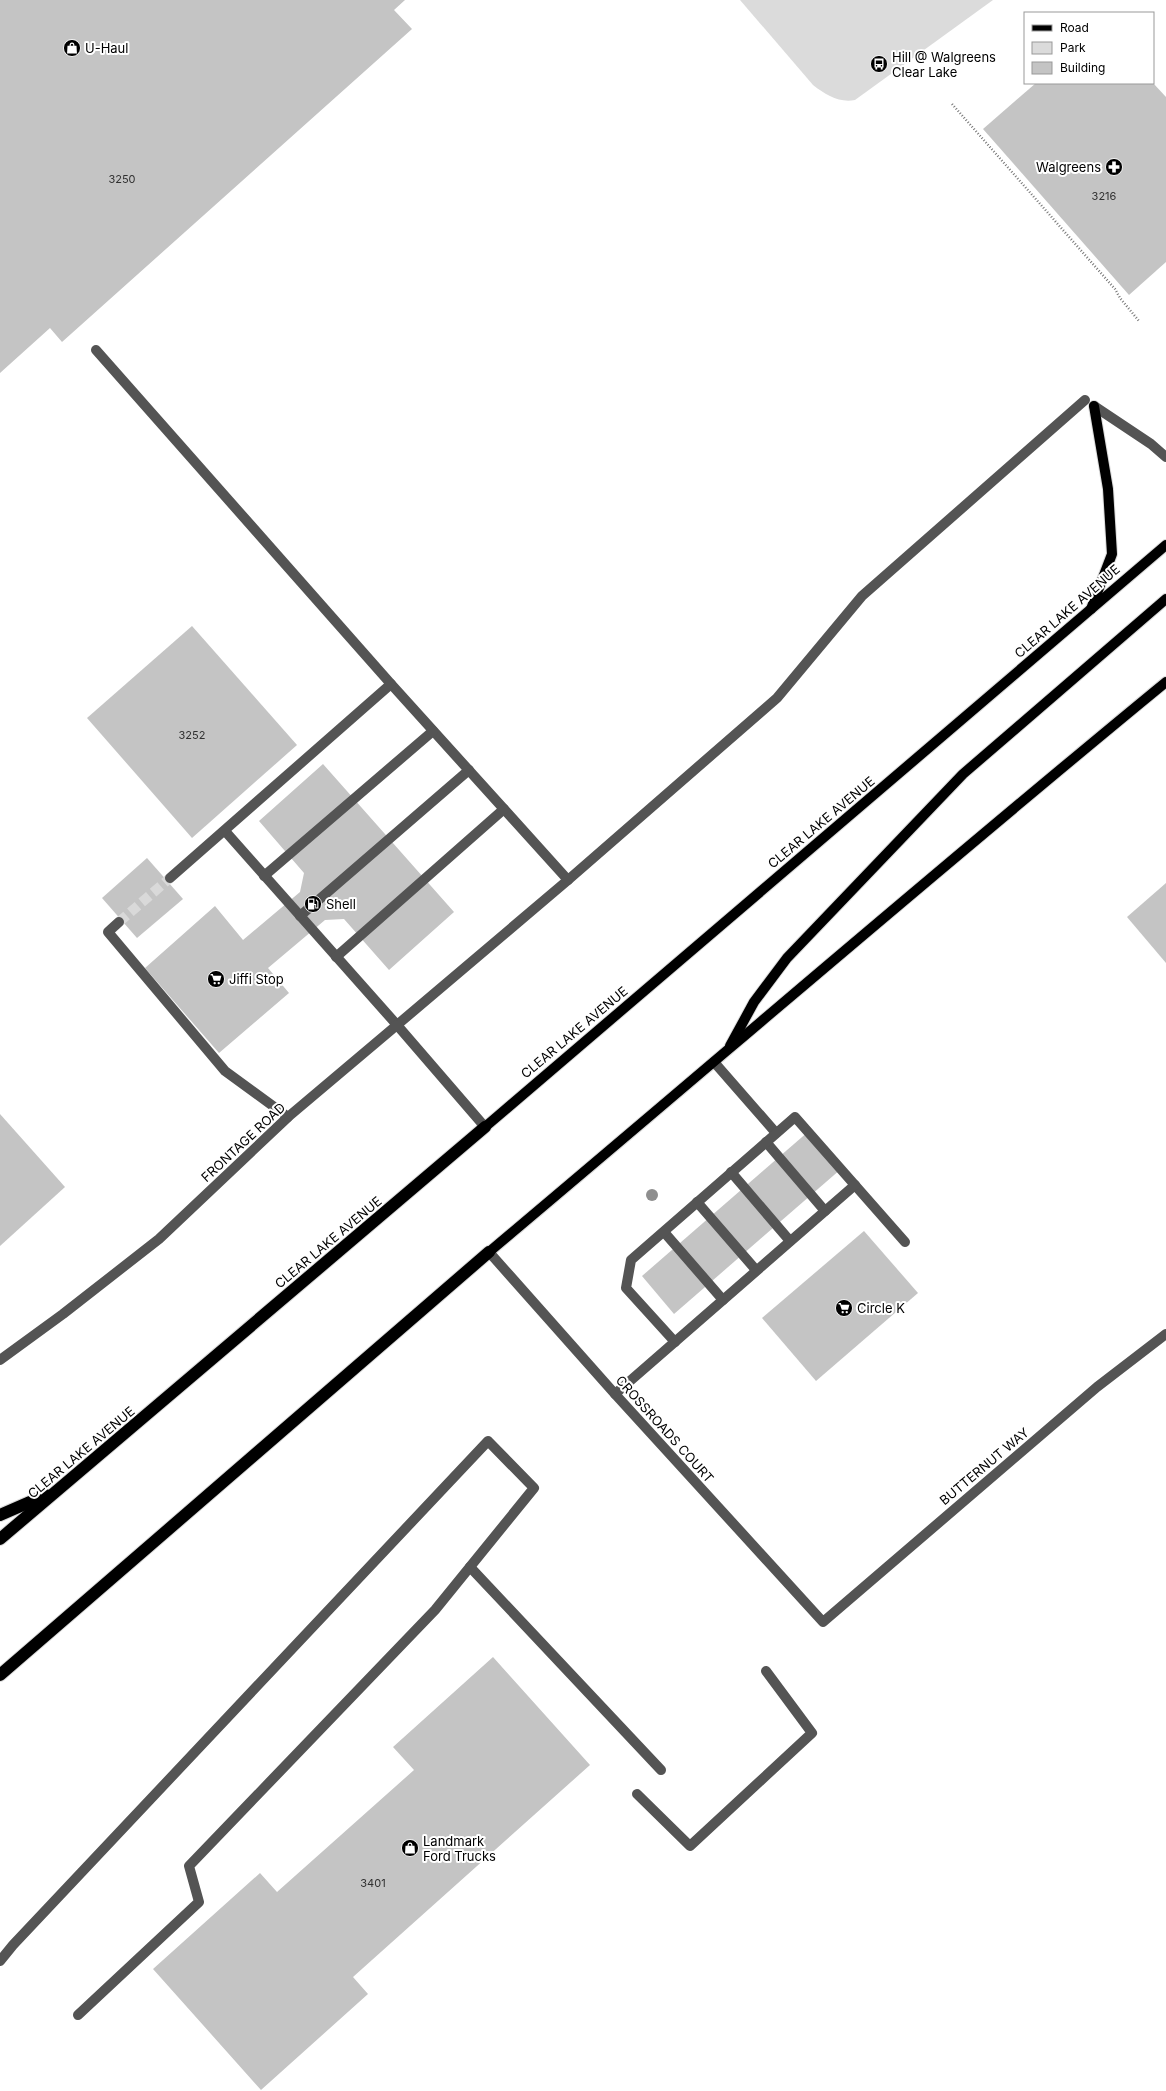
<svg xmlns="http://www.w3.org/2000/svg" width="1166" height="2091" font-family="Inter,sans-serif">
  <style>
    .green { fill: #dbdbdb }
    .building { fill: #c4c4c4 }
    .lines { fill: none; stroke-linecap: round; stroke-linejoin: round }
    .minor-tunnel { stroke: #d9d9d9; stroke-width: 10; stroke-dasharray: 10 5; stroke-linecap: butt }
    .major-casing { stroke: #dbdbdb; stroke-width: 12 }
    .highway-casing { stroke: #dbdbdb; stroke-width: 14 }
    .path { stroke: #767676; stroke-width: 2.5; stroke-dasharray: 1 2; stroke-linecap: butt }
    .minor { stroke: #545454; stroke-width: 10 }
    .major { stroke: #000; stroke-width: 10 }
    .highway { stroke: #000; stroke-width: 12 }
    .tree { fill: #8e8e8e }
    .labels { text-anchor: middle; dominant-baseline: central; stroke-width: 4; stroke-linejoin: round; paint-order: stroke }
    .number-label { font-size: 11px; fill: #313131 }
    .poi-label { font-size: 13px; fill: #000; stroke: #fff; text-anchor: start }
    .street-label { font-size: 13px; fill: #000; stroke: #fff }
  </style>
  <rect width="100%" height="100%" fill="#fff"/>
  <path class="green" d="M740 0H993L855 100C839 103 826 95 813 85Z"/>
  <g class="building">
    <polygon points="0,0 405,0 394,10 412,29 62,342 50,328 0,373"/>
    <polygon points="1036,83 1153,83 1166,97 1166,262 1129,295 983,129"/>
    <polygon points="192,626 297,745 192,838 87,718"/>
    <polygon points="323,764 454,912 389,970 344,919 325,920 268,968 289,993 219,1053 145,968 215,906 243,940 300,892 304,873 259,821"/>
    <polygon points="147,858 183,899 137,938 102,898"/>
    <polygon points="1166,883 1166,963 1127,917"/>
    <polygon points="0,1114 65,1187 0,1246"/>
    <polygon points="809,1131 841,1169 674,1314 642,1276"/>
    <polygon points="864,1231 918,1293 816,1381 762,1318"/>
    <polygon points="493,1657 590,1765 353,1977 368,1994 261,2090 153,1969 260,1873 277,1892 414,1770 393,1747"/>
  </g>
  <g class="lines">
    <polyline class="minor-tunnel" points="119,922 170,878"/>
    <g class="major-casing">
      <g id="major">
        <polyline points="1091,609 1112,554 1108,489 1094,406"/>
        <polyline points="730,1046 754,1002 787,958 963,774 1166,599"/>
        <polyline points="485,1127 1166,545"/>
        <path d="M489 1252C715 1062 938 869 1166 682"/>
      </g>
    </g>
    <g class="highway-casing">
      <g id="highway">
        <polyline points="0,1515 46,1495"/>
        <polyline points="0,1539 485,1127"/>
        <polyline points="0,1675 489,1252"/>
      </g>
    </g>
    <polyline class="path" points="952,104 1115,289 1120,298 1139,321"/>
    <g class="minor">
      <polyline points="96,350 391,684 568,880"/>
      <polyline points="1094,406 1151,444 1166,457"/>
      <polyline points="225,831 397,1025 568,880 777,698 862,596 1085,400"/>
      <polyline points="264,876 433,731"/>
      <polyline points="170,878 391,684"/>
      <polyline points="300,916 469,770"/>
      <polyline points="119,922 108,932 225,1071 288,1117"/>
      <polyline points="336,957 504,809"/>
      <polyline points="714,1062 776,1133"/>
      <polyline points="766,1142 825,1211"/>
      <polyline points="731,1172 790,1241"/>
      <polyline points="697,1202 756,1270"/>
      <polyline points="664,1232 723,1300"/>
      <polyline points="489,1252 615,1394 823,1622 1097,1387 1166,1334"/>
      <polyline points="675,1342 626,1288 631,1260 795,1117 905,1242"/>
      <polyline points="0,1360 63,1314 159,1239 288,1117 397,1025 485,1127"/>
      <polyline points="615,1394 855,1185"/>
      <polyline points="470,1567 661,1770"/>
      <polyline points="637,1794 690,1846 812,1733 766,1671"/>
      <polyline points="0,1961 13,1945 488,1441 534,1488 435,1610 189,1866 199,1902 78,2015"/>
    </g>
    <use href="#major" class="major"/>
    <use href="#highway" class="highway"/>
  </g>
  <circle class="tree" cx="652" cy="1195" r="6"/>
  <defs>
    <g id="shop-disc" transform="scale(0.9)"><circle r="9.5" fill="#000" stroke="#fff"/><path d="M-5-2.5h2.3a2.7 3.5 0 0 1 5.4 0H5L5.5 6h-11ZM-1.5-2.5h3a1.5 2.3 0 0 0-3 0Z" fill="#fff"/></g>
    <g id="bus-disc" transform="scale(0.9)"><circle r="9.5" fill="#000" stroke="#fff"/><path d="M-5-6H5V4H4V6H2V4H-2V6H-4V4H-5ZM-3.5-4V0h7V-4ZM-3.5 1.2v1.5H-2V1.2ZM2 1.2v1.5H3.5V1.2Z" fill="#fff"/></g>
    <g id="pharmacy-disc" transform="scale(0.9)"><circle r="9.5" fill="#000" stroke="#fff"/><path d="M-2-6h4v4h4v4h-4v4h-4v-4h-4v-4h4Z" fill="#fff"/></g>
    <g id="fuel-disc" transform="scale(0.9)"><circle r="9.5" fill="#000" stroke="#fff"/><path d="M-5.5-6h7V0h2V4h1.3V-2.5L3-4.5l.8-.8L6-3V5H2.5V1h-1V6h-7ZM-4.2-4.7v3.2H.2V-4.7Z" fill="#fff"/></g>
    <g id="supermarket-disc" transform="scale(0.9)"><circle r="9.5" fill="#000" stroke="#fff"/><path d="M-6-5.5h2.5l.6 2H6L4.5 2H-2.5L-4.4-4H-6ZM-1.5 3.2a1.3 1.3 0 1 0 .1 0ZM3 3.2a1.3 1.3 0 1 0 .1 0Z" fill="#fff"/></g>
  </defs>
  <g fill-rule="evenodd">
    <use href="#shop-disc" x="72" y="48"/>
    <use href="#bus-disc" x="879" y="64"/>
    <use href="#pharmacy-disc" x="1114" y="167"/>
    <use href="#fuel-disc" x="313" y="904"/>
    <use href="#supermarket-disc" x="216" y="979"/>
    <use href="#supermarket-disc" x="844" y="1308"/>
    <use href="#shop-disc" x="410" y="1848"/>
  </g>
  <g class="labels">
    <g class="number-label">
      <text x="122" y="179">3250</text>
      <text x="1104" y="196">3216</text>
      <text x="192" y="735">3252</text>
      <text x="373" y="1883">3401</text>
    </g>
    <g class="poi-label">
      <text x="85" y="48">U-Haul</text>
      <text x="892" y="57">Hill @ Walgreens<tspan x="892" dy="15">Clear Lake</tspan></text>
      <text x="1101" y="167" text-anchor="end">Walgreens</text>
      <text x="326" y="904">Shell</text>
      <text x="229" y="979">Jiffi Stop</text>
      <text x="857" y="1308">Circle K</text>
      <text x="423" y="1841">Landmark<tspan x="423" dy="15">Ford Trucks</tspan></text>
    </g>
    <g class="street-label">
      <text transform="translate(1067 611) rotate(-41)">CLEAR LAKE AVENUE</text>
      <text transform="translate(821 822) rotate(-40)">CLEAR LAKE AVENUE</text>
      <text transform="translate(574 1032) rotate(-40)">CLEAR LAKE AVENUE</text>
      <text transform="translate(243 1142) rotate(-43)">FRONTAGE ROAD</text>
      <text transform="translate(328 1242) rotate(-40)">CLEAR LAKE AVENUE</text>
      <text transform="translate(665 1429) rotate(48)">CROSSROADS COURT</text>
      <text transform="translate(81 1452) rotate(-40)">CLEAR LAKE AVENUE</text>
      <text transform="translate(984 1466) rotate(-40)">BUTTERNUT WAY</text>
    </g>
  </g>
  <rect x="1024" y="12" width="130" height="72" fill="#ffffff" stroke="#999999"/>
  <rect x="1032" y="25" width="20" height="6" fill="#000000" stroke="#999999"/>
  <text x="1060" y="32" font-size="12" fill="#000000">Road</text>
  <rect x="1032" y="42" width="20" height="12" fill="#dbdbdb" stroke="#999999"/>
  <text x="1060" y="52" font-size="12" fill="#000000">Park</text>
  <rect x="1032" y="62" width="20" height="12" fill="#c4c4c4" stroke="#999999"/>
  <text x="1060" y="72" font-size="12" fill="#000000">Building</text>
</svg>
